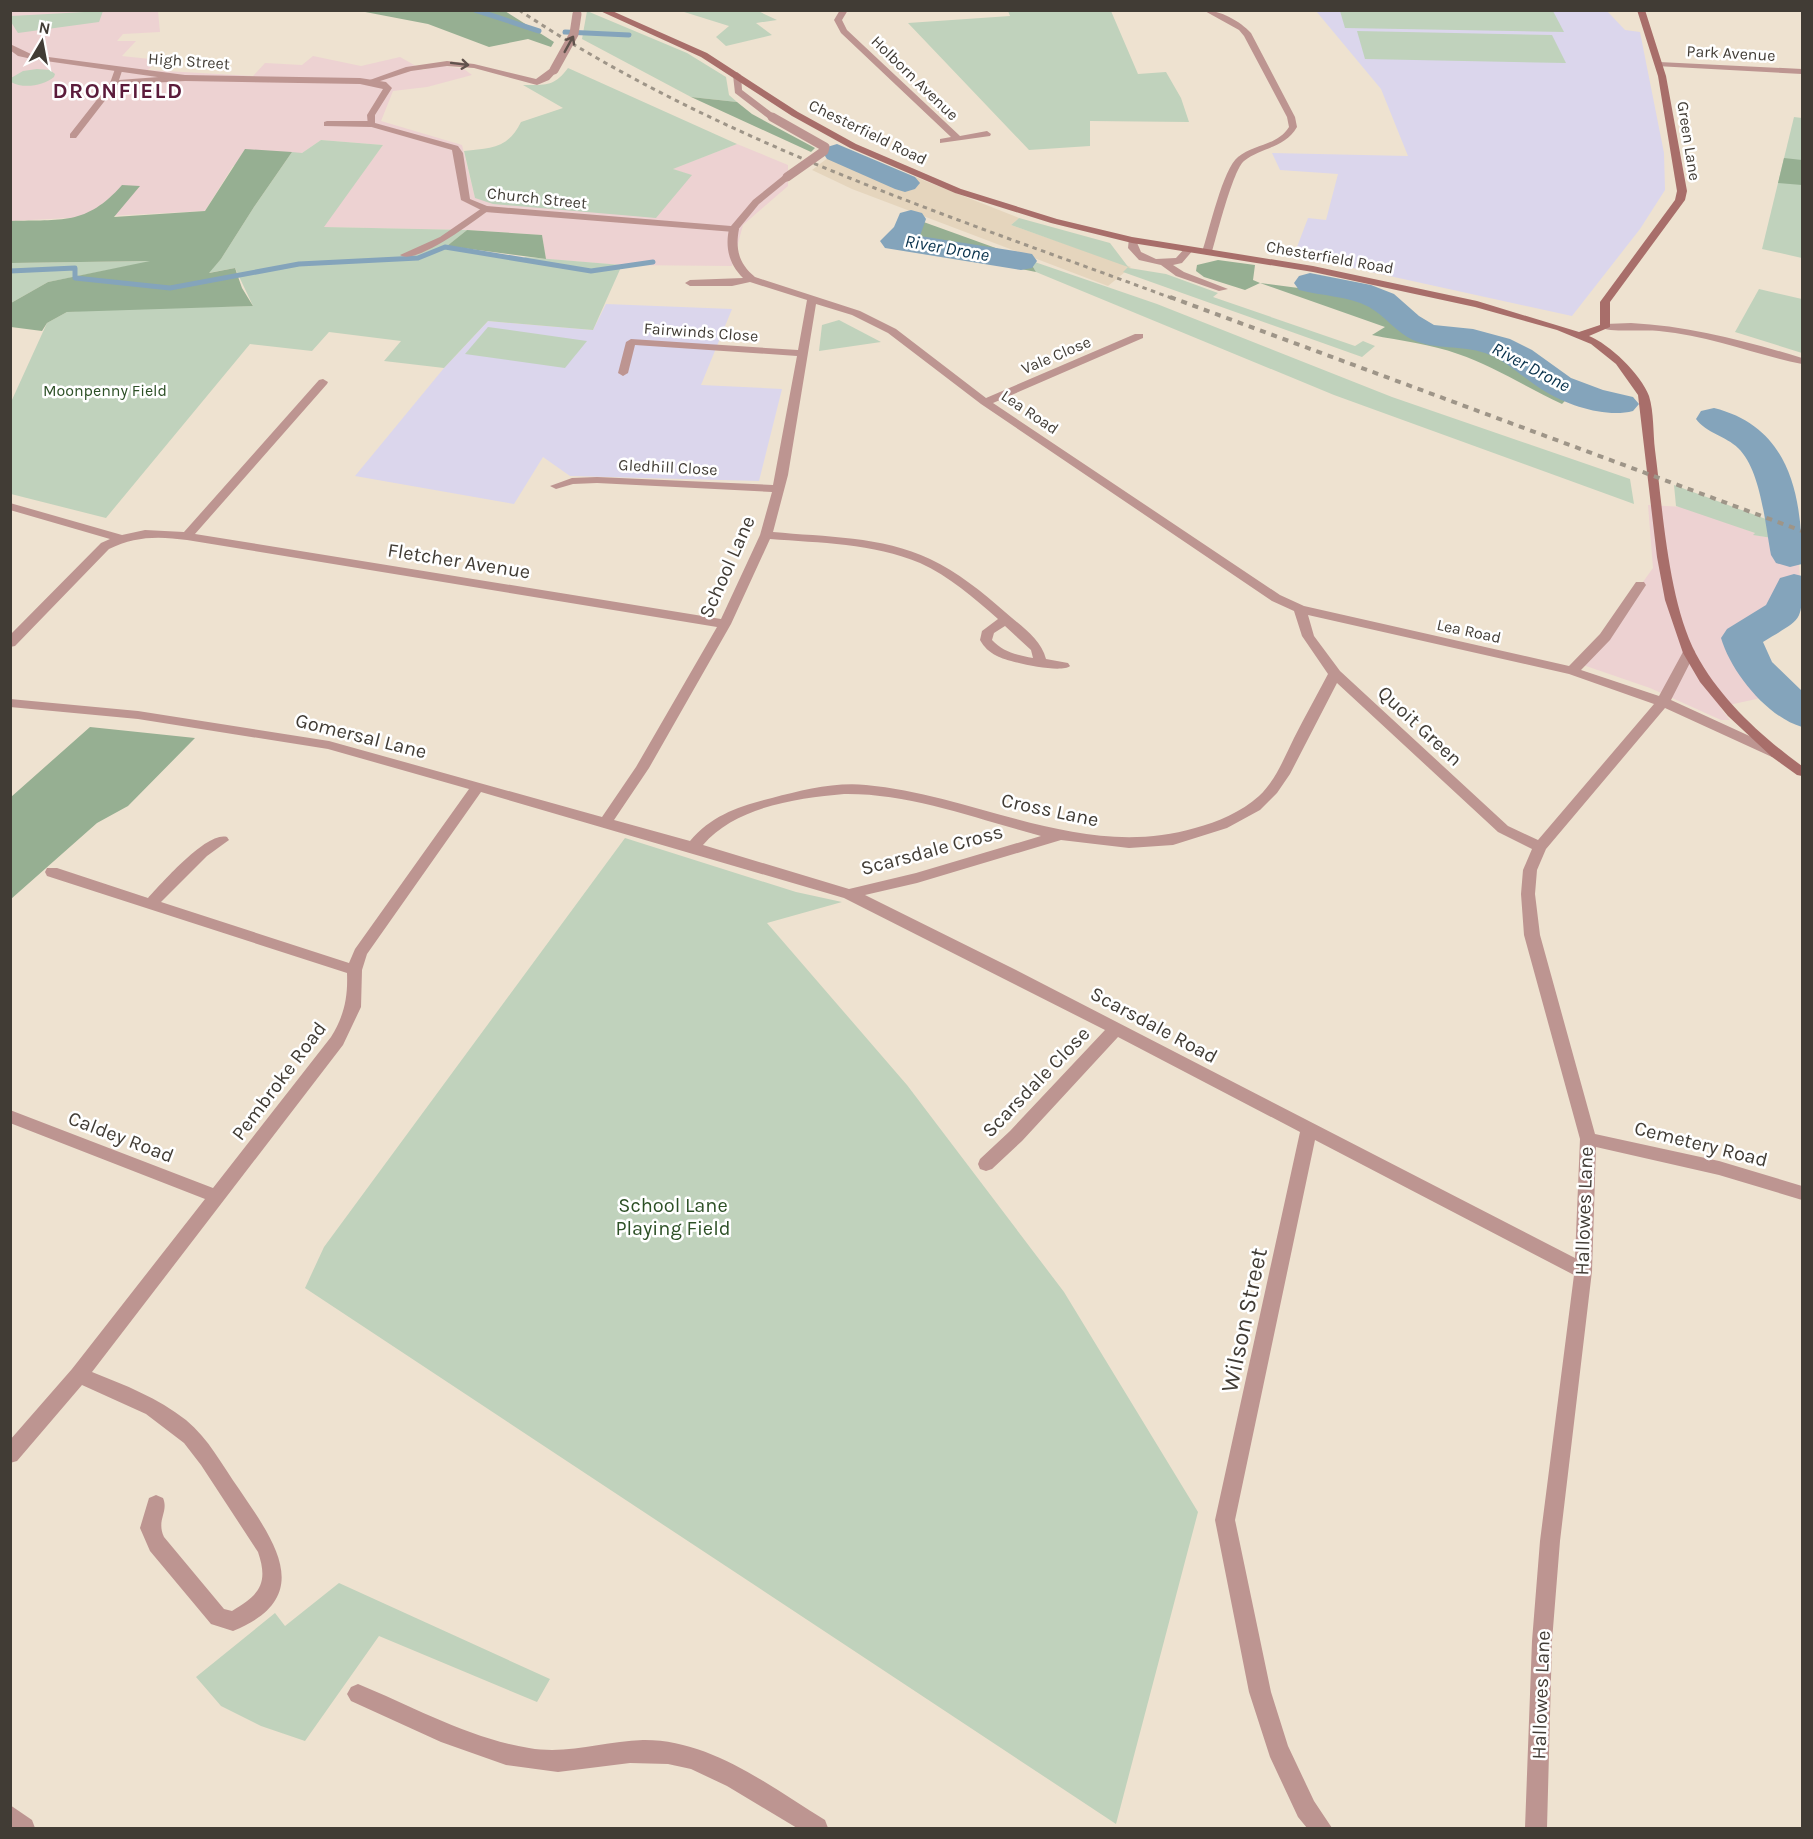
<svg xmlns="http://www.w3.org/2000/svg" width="1813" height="1839" font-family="Karla,sans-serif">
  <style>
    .commercial { fill: #edd2d2 }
    .built { fill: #e5d5bd }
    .education { fill: #dbd6ec }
    .green { fill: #c0d2bc }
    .forest { fill: #96af92 }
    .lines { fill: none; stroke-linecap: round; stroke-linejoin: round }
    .stream { stroke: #84a4bb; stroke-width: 5 }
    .river { fill: #84a4bb; fill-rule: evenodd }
    .minor { fill: #bd9591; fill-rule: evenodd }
    .tertiary { fill: #bd9591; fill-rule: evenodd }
    .secondary { fill: #a86e6a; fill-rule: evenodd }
    .rail-far1 { stroke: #9e9588; stroke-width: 3; stroke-dasharray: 4.5 4.5; stroke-linecap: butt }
    .rail { stroke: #9e9588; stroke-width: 4; stroke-dasharray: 6 6; stroke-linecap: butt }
    .minor-bridge { stroke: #bd9591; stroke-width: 9 }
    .tertiary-bridge { stroke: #bd9591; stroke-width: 9 }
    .oneway { stroke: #60524c }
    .labels { text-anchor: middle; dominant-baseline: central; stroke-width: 5; stroke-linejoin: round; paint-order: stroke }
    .far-street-label { font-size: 16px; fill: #413c35; stroke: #fff }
    .far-park-label { font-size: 16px; fill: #2d5026; stroke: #fff }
    .far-water-label { font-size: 18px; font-style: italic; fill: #07314b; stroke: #fff }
    .street-label { font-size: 20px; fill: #413c35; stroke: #fff }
    .park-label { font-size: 20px; fill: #2d5026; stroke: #fff }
    .far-district-label { font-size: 22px; font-weight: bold; letter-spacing: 1.5px; fill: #5b1b3b; stroke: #fff }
    .near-street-label { font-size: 24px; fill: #413c35; stroke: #fff }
  </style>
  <rect width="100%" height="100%" fill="#eee2d0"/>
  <g class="commercial">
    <polygon points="10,11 158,11 160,32 123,34 117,41 136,41 122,56 159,60 148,70 253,76 265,63 302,65 313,56 361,66 400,57 423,70 439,65 464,69 472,75 427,87 393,91 381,121 462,145 475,198 691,175 672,169 737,144 788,165 788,186 743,225 732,266 622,265 546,259 542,235 467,230 323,227 383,145 321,140 302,153 233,166 205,211 11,221"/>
    <polygon points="1648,505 1684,507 1755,533 1754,535 1797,542 1801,590 1796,603 1777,622 1746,639 1793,691 1720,707 1730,720 1721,720 1650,688 1583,665 1653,568"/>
  </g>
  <polygon class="built" points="834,145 1019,218 1011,225 1131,267 1108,286 852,189 812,170 829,157 834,152"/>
  <g class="education">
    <polygon points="1316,11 1607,11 1625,30 1640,32 1664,153 1665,190 1640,229 1572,316 1294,255 1308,218 1326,220 1338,174 1280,170 1272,153 1408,156 1381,89"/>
    <polygon points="606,304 732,309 701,385 782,389 759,481 570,476 543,457 514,504 355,476 444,368 488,321 593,330"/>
  </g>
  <g class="green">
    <polygon points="103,11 99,22 18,33 11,22 11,16"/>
    <polygon points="587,11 687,53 726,77 729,95 737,102 691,97 582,39"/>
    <polygon points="681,11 758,11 777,20 756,23 772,35 726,46 716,37 729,26"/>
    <polygon points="1008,11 1111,11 1138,74 1166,72 1181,98 1189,122 1090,121 1090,146 1029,150 908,23 1010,16"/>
    <polygon points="1340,11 1553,11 1564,32 1345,28"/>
    <polygon points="1357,31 1552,35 1566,63 1365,59"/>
    <path d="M568 68 737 144 673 169 692 175 656 218 493 204 475 198 464 151C490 148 508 149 521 122L563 108 523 85C545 85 554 87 568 68Z"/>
    <path d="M37 69 50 70 55 74 54 77C43 86 23 89 11 82V78L23 71Z"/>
    <polygon points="1794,117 1802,118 1802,258 1762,249"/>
    <polygon points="321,140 383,145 324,227 467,230 446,247 522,260 525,257 622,265 593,330 488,321 444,368 384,361 401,341 329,332 312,351 250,344 106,518 11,494 11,402 47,323 67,312 105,309 253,306 235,268 208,273 221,259 254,207 292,152 302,153"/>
    <polygon points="1019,218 1110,243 1129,268 1166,274 1218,293 1213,297 1355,346 1363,341 1375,346 1362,357 1123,272 1128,267 1011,225"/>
    <polygon points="1029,260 1157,304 1392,397 1630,479 1634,504 1334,395 1036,272"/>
    <polygon points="154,261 48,282 11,303 10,263"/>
    <polygon points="1759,289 1802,299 1802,353 1735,332"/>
    <polygon points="839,320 881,342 819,351 822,325"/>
    <polygon points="488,327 587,341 565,368 465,354"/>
    <polygon points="1674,485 1793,529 1797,542 1753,535 1755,533 1676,506"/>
    <polygon points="625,838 796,892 842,902 767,923 907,1085 1064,1292 1198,1512 1116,1824 305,1288 324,1247"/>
    <polygon points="339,1583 550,1679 537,1702 379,1636 305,1741 261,1726 221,1706 196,1677 275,1613 285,1626"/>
  </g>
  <g class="forest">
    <polygon points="360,11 505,11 554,42 551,47 528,39 489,47 428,24"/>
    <polygon points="691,97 737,102 752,114 815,148 811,152"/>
    <path d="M245 149 292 152 254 207 221 259 209 273 235 268 242 288 253 306 67 312 47 323 42 331 11 327V303L48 282 150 261 11 263V221C61 219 86 226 122 185L140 186 114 217 205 211Z"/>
    <polygon points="1784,158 1802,160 1802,185 1778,183"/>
    <polygon points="907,216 1029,260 1036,272 886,242"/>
    <polygon points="467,230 542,235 546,259 447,246"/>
    <path d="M1218 260 1255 265 1253 280 1260 283 1306 289 1310 283 1360 292 1382 301 1407 323 1426 334 1473 339 1498 346 1520 357 1536 370 1579 386 1562 404C1528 388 1493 366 1458 354 1431 344 1401 341 1372 335L1385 327 1260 283 1245 290 1204 277 1196 271 1197 265Z"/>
    <polygon points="90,727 195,738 128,806 97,823 11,899 11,797"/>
  </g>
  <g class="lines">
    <g class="stream">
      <polyline points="475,10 539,31"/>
      <polyline points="565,32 629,35"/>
      <polyline points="10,271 75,268 75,278 170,288 299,264 418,258 445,247 591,271 653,262"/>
    </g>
    <g class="river">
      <polygon points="837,144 915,177 920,183 915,189 905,192 895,189 827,159 823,153 827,147"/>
      <polygon points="911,210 922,213 926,219 920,236 1021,252 1032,254 1037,261 1032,268 1021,270 885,248 880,241 894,227 900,213"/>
      <path d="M1310 273 1371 285 1394 294 1419 316 1434 325 1473 329 1510 339 1532 350 1571 378 1603 390 1633 397 1639 404 1633 411C1607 418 1569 406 1546 392 1525 380 1508 361 1485 353 1462 345 1435 350 1413 340 1396 332 1385 316 1369 307 1348 296 1322 296 1299 290L1294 283 1299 276Z"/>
      <path d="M1714 408C1790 427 1802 495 1802 564L1790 567 1776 563 1771 555C1765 524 1761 470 1738 448 1726 436 1706 433 1696 419L1701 411Z"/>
      <path d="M1794 574 1802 576C1802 625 1803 617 1763 642L1772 662 1802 691V727C1767 717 1731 672 1721 638L1727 629 1766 605 1780 578Z"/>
    </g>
    <g class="minor">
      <polygon points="840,10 848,10 842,20 847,30 960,136 987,131 991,134 990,136 940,143 940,139 951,137 841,33 834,20"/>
      <path d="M1203 10C1220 10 1240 21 1251 33L1295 117 1297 127C1284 149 1263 146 1244 161 1233 170 1217 235 1212 252L1207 255 1202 252C1209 232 1223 168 1238 157 1254 144 1277 146 1289 127L1287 117 1244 36 1239 30Z"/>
      <polygon points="447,61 474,64 536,79 551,68 558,70 549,80 537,85 474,68 447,66 411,71 371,84 367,81 406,67"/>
      <polygon points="1659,62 1802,69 1802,74 1656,66 1656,62"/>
      <polygon points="115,69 122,71 119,80 185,75 189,78 185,81 117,85 76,138 70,138 70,134 110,83"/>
      <polygon points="327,121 371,121 375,124 371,127 324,126 324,122"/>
      <path d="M485 206 488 207V211C474 221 415 266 400 255L440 237Z"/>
      <path d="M734 226 739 229C735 249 739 264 755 277L860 311 896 329 986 398 1135 334H1143V338L993 403 1280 595 1304 606 1569 666 1600 634 1636 582H1644L1646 585 1610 640 1581 670 1659 696 1684 650H1694L1695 653 1671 700 1782 751 1784 754 1782 757H1772L1665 708 1546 849 1537 870 1535 894 1540 935 1595 1134 1719 1161 1802 1186V1200L1719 1175 1596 1147 1592 1271 1560 1541 1552 1641 1547 1828H1525L1532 1641 1540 1541 1574 1275 1315 1140 1235 1520 1271 1692 1288 1746 1314 1801 1332 1828H1307L1298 1817 1270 1757 1249 1692 1215 1520 1300 1132 1118 1037 1022 1141 992 1169 986 1171 980 1169 978 1164 980 1159 1010 1131 1105 1030 844 898 481 792 367 954 362 970 361 1007 343 1045 92 1372C125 1385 158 1398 186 1420 209 1439 222 1465 239 1489 274 1541 317 1597 233 1631L211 1624 150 1551 140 1528 149 1498 156 1495 163 1498C169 1512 156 1520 164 1537L224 1609 232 1611C259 1595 269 1584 258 1552L201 1465 184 1443 146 1414 82 1385 17 1461 10 1463V1440L72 1369 205 1199 10 1123V1110L213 1188 331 1037C344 1016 348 998 347 973L47 876 45 872 47 868H57L148 898C162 883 207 831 227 837L229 840 207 856 161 902 349 963 355 949 469 789 328 749 138 719 10 707V699L138 711 329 741 602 817 636 767 717 627 187 540C159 536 135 536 109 549L15 646 10 647V635L101 543 110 539 10 510V503L122 535 145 530 184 532 319 380 323 379 328 382 327 384 195 534 721 619 760 535 772 492 597 483 573 484 556 489 550 486 572 478 597 477 773 485 797 356 635 345 628 373 623 376 618 373 626 342 631 339 798 350 807 300 750 282 732 286H690L685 283 690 280 743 278C729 264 725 248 729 229ZM816 304 852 315 888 333 981 404 1272 601 1294 611 1302 636 1328 674C1317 695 1305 716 1294 738 1284 758 1276 780 1259 796 1241 812 1218 822 1195 828 1082 861 977 795 866 785 834 782 803 790 772 798 740 806 712 815 690 841L614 820 649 768 731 624 770 539C820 543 873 543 920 563 949 576 974 598 998 619L982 631 980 640C984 647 989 652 997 656 1008 662 1061 674 1070 666L1068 663 1046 659C1041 639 1021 626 1005 612 982 592 958 572 930 559 882 536 825 537 773 532L788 475ZM1308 615 1569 674 1654 704 1538 840 1508 826 1340 671 1314 636ZM1005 626 1031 650 1033 658C1017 655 1003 652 992 640L994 633ZM1337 683 1498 832 1532 849 1523 870 1521 894 1524 935 1580 1139 1575 1258 1010 967 865 895 917 883 1061 840 1129 848 1173 845 1227 828 1260 810 1277 793 1290 774ZM844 794C910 793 977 819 1041 836L916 873 849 889 703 845C735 807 797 798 844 794Z"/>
      <polygon points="1129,238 1135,238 1141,252 1156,259 1176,258 1186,247 1192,247 1194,249 1182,263 1173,265 1184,272 1228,289 1219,291 1176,276 1161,265 1139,260 1128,248"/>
      <path d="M1631 323C1690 326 1746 341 1802 358V364C1753 354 1711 336 1659 331 1646 329 1608 333 1600 327L1605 324Z"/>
      <path d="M358 1684C414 1707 468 1738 529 1748 568 1755 604 1741 643 1740 710 1739 771 1787 825 1820L828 1828H797L727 1786 691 1769 668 1764 630 1763 558 1772 506 1765 441 1742 351 1701 347 1694 351 1687Z"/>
      <polygon points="10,1805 32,1820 35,1828 10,1828"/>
    </g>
    <g class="tertiary">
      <polygon points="10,44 33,55 185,75 360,78 386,82 392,88 375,115 375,123 458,146 463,153 470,199 487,206 731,226 753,200 784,175 792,177 759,204 737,231 734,232 485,212 461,200 452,150 368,126 367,115 383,89 360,84 185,81 32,59 18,56 10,50"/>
      <polygon points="737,72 741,75 742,90 775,115 775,119 769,119 735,93 733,75"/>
    </g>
    <path class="secondary" d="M598 10H610L707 53 798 112 856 144 961 189 1057 219 1132 237 1313 266 1477 301 1579 332 1600 325V302L1675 200 1677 191 1658 76 1637 10H1645L1666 76 1687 191 1685 200 1610 302V327L1589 336C1609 344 1641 374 1649 396 1654 412 1653 433 1655 450 1663 511 1668 600 1696 654 1720 699 1762 737 1802 766V776L1797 775 1772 757 1728 716 1700 682 1683 653 1665 600 1657 557 1638 395 1616 364 1591 344 1557 330 1475 307 1313 272 1132 243 1051 223 955 193 850 148 792 116 701 57Z"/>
    <path class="rail-far1" d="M519 10C719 143 951 216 1174 299"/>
    <polyline class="rail" points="1170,297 1802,531"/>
    <polyline class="minor-bridge" points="554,70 574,34 577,14"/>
    <polyline class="tertiary-bridge" points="772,117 825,147 824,151 787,177"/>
  </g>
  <defs><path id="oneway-shaft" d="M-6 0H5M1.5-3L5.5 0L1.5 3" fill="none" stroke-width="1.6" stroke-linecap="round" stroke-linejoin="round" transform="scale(1.5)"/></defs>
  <g class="oneway">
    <use href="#oneway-shaft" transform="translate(569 44) rotate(-61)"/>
    <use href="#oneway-shaft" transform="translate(460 64) rotate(7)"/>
  </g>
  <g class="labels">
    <g class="far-street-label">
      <text transform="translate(1731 53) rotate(3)">Park Avenue</text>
      <text transform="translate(189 61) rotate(4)">High Street</text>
      <text transform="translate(915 78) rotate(44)">Holborn Avenue</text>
      <text transform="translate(868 132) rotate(26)">Chesterfield Road</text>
      <text transform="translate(1689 141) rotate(81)">Green Lane</text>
      <text transform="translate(537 198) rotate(6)">Church Street</text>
      <text transform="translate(1330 257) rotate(10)">Chesterfield Road</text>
      <text transform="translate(701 332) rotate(4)">Fairwinds Close</text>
      <text transform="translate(1056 355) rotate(-23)">Vale Close</text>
      <text transform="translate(1030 412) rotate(34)">Lea Road</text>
      <text transform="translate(668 467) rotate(3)">Gledhill Close</text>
      <text transform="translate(1469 631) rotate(12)">Lea Road</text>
    </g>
    <g class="far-park-label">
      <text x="105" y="390">Moonpenny Field</text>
    </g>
    <g class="far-water-label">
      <text transform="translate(947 248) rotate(10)">River Drone</text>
      <text transform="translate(1531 367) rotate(28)">River Drone</text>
    </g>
    <g class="street-label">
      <text transform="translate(459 561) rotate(9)">Fletcher Avenue</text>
      <text transform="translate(727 567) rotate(-66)">School Lane</text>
      <text transform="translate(1420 726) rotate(43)">Quoit Green</text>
      <text transform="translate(361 736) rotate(14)">Gomersal Lane</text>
      <text transform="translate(1050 810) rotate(12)">Cross Lane</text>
      <text transform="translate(932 850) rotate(-15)">Scarsdale Cross</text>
      <text transform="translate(1154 1025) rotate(28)">Scarsdale Road</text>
      <text transform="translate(279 1081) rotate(-53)">Pembroke Road</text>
      <text transform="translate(1036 1082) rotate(-46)">Scarsdale Close</text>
      <text transform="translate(121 1137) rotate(21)">Caldey Road</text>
      <text transform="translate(1701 1144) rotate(14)">Cemetery Road</text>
      <text transform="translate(1584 1211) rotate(-88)">Hallowes Lane</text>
      <text transform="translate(1541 1695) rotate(-88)">Hallowes Lane</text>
    </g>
    <g class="park-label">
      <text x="673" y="1205">School Lane<tspan x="673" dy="23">Playing Field</tspan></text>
    </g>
    <g class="far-district-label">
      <text x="118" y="91">DRONFIELD</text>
    </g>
    <g class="near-street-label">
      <text transform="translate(1244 1320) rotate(-78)">Wilson Street</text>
    </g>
  </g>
  <rect width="1813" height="1839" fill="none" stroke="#413c35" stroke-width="24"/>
  <g transform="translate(42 42) rotate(10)" stroke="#ffffff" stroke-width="4.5" paint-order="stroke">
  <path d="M0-4.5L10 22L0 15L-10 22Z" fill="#413c35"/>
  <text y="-9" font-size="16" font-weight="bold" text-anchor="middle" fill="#413c35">N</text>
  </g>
</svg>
